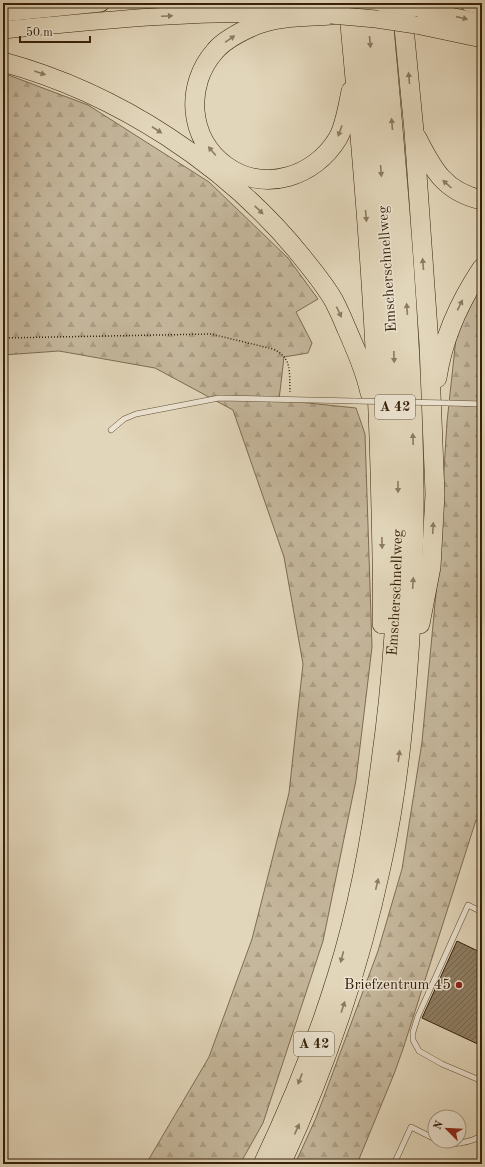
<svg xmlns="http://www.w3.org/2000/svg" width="485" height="1167" font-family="'Old Standard TT',serif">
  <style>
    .forest { fill: url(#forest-firs); stroke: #7e6c52 }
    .building { fill: url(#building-hatch); stroke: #362009 }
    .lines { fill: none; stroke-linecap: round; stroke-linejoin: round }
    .service-casing { stroke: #614e35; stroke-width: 6 }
    .trunk-casing { stroke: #362009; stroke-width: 18 }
    .motorway-casing { stroke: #362009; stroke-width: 20 }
    .path { stroke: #362009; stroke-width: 1.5; stroke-dasharray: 1 2; stroke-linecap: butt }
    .service { stroke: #ece4d2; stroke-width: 5 }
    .trunk { stroke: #e2d6ba; stroke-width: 17 }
    .motorway { stroke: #e2d6ba; stroke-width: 19 }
    .service-bridge-casing { stroke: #614e35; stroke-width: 6; stroke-linecap: butt }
    .trunk-bridge-casing { stroke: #362009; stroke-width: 18; stroke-linecap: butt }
    .service-bridge { stroke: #ece4d2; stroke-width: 5 }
    .trunk-bridge { stroke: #e2d6ba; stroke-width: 17 }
    .oneway { fill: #8c7b62 }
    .poi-dot { fill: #8f2418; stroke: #ece4d2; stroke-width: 1.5 }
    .labels { text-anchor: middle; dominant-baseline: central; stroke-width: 3; stroke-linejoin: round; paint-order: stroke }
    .shield { fill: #ece4d2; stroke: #6d5b45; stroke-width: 1 }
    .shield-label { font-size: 14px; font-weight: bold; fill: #362009 }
    .street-label { font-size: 15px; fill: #362009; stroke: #ece4d2 }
    .poi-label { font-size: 15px; fill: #362009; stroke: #ece4d2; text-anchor: end }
  </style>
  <defs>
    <pattern id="forest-firs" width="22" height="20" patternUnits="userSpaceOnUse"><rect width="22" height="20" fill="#c5b79c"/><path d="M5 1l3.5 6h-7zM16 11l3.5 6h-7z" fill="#aa9d85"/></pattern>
    <pattern id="building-hatch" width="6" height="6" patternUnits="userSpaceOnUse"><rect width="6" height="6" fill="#8f7f65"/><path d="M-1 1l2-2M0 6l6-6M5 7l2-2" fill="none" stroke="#766851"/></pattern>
  </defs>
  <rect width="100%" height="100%" fill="#e2d6ba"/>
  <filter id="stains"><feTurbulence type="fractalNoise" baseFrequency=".005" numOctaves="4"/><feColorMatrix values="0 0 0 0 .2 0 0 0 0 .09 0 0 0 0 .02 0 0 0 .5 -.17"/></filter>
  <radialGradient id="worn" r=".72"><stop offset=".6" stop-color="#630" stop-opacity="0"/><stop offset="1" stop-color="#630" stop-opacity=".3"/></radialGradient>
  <g class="forest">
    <polygon points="3,73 88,105 209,182 288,258 318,299 296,312 312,343 308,353 284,357 279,400 356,408 365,434 372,647 356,780 323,941 263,1123 240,1164 146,1164 209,1057 252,939 289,793 303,664 284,557 233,410 155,368 59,351 3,355"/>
    <polygon points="482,281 482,826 476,820 403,1049 394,1074 357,1164 295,1164 316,1118 378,951 402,869 422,742 437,582 447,422 456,338 474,294"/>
  </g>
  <polygon class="building" points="457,941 482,953 482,1046 422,1018"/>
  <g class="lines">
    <g class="service-casing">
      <g id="service">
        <polyline points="448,403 482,404"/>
        <polyline points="111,430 124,419 136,414 219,398 355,401"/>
        <polyline points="482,912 468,905 418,1016 413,1032 413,1040 419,1051 442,1064 482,1081"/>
        <path d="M439 1141C451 1147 470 1142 482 1136"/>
        <polyline points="394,1164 411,1127 435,1139"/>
      </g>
    </g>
    <g class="trunk-casing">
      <g id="trunk">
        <polyline points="469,3 482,6"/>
        <polyline points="414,8 482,23"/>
        <polyline points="3,13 101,3"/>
        <polyline points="416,25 482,39"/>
        <path d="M3 30C96 21 190 11 284 14"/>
      </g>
    </g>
    <g class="motorway-casing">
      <g id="motorway">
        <path d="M348 3C364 172 378 342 381 512 382 549 383 587 382 624"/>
        <polyline points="402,7 414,131 429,344 435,494 431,567 420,624"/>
        <path d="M331 15C306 17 279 16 256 25 242 31 225 39 215 51 185 85 188 138 226 166 264 193 315 177 338 138 345 126 348 105 351 91"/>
        <path d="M3 62C117 93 228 165 302 257 313 271 325 285 334 301 338 309 342 317 345 325 355 348 365 370 370 393"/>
        <path d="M417 138C433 170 445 192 482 200"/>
        <path d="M437 378C443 338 460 301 482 268"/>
        <path id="s1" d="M263 1164C292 1103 317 1041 337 976 359 906 372 834 381 761 394 669 399 576 398 483 396 323 380 163 366 3"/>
        <path d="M281 1164C325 1069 359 970 381 867 398 792 405 714 410 638 412 586 415 535 414 483 412 323 396 163 382 4"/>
      </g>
    </g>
    <path class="path" d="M3 338 211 334 273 349C293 358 289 373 290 392"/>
    <use href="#service" class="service"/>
    <use href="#trunk" class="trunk"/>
    <use href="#motorway" class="motorway"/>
    <g class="service-bridge-casing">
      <polyline id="service-bridge" points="355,401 448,403"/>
    </g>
    <g class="trunk-bridge-casing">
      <g id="trunk-bridge">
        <polyline points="382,3 414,8"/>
        <polyline points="331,15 376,19 416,25"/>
      </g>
    </g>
    <use href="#service-bridge" class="service-bridge"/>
    <use href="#trunk-bridge" class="trunk-bridge"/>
  </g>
  <defs><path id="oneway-solid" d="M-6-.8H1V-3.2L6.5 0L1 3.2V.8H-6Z"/></defs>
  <g class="oneway">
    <use href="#oneway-solid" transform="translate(167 16) rotate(-3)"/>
    <use href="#oneway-solid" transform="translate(462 18) rotate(13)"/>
    <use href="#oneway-solid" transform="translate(230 39) rotate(-34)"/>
    <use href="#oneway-solid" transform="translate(370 42) rotate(85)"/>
    <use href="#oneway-solid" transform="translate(40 73) rotate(19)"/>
    <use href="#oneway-solid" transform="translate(409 78) rotate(-95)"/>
    <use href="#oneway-solid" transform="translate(392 124) rotate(-95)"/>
    <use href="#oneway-solid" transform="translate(157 130) rotate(33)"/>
    <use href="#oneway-solid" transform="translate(340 131) rotate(110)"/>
    <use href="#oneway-solid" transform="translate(212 151) rotate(-130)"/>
    <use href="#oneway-solid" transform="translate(381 171) rotate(86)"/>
    <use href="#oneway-solid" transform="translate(447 184) rotate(-138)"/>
    <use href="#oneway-solid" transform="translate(259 210) rotate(44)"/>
    <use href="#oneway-solid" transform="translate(366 216) rotate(85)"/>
    <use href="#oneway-solid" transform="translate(423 264) rotate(-95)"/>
    <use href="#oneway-solid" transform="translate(460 305) rotate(-64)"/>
    <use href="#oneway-solid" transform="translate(407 309) rotate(-94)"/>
    <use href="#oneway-solid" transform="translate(339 312) rotate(65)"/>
    <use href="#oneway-solid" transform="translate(394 357) rotate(88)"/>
    <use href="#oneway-solid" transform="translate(413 439) rotate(-92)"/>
    <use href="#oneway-solid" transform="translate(398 487) rotate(90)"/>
    <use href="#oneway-solid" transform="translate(433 528) rotate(-87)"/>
    <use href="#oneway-solid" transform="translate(382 543) rotate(89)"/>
    <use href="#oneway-solid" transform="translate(413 583) rotate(-87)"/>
    <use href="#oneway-solid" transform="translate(399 756) rotate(-82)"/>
    <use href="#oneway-solid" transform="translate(377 884) rotate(-77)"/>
    <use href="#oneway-solid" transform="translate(342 957) rotate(105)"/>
    <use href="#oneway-solid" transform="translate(343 1007) rotate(-72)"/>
    <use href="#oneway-solid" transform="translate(300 1079) rotate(111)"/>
    <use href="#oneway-solid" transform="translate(297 1129) rotate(-66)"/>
  </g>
  <circle class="poi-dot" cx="459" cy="985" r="4"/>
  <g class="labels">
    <g class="shield">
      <rect x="375" y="395" width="40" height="24" rx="3"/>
      <rect x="294" y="1032" width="40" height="24" rx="3"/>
    </g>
    <g class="shield-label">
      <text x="395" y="407">A 42</text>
      <text x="314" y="1044">A 42</text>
    </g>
    <g class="street-label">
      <text transform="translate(388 269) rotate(-94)">Emscherschnellweg</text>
      <text stroke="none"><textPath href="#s1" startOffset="591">Emscherschnellweg</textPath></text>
    </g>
    <g class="poi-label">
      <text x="451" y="985">Briefzentrum 45</text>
    </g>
  </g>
  <rect width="485" height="1167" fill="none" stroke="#e2d6ba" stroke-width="16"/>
  <rect x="4" y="4" width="477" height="1159" fill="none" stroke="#362009" stroke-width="2"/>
  <rect x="8" y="8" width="469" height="1151" fill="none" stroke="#362009"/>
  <g transform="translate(447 1129) rotate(294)"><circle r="19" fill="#ece4d2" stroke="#a39682"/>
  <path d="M0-3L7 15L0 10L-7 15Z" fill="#8f2418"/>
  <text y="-6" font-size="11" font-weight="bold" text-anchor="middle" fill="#362009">N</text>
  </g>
  <path d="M20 36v6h70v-6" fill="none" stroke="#362009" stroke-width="2"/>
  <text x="26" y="36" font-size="12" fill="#362009" stroke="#ece4d2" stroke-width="3" paint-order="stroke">50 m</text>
  <rect width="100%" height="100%" filter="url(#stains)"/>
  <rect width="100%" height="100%" fill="url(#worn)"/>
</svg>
